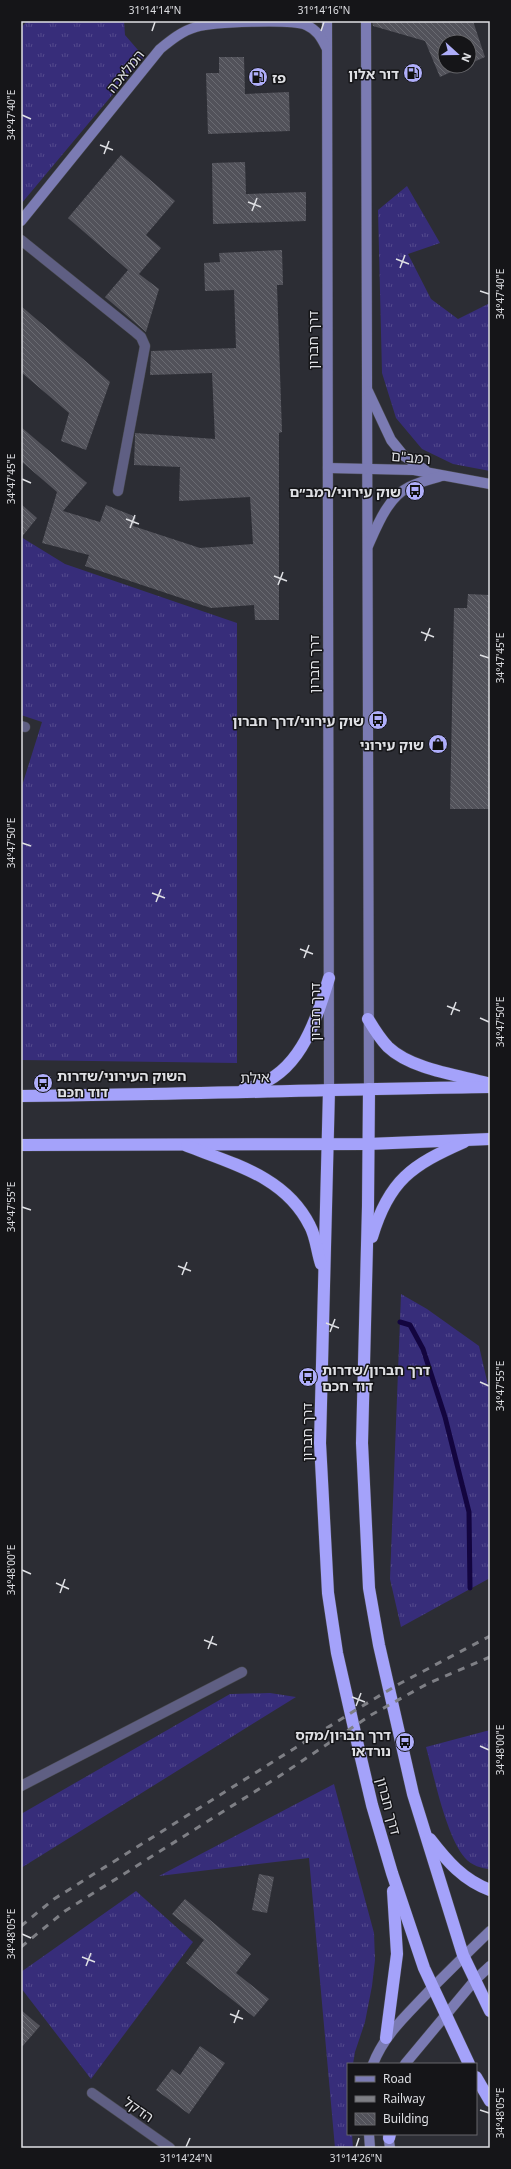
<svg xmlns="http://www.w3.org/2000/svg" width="511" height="2169" font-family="Georgia,'Noto Sans Hebrew',serif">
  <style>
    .grass { fill: url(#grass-tufts) }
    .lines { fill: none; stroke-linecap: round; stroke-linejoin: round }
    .stream { stroke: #13053f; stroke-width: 5 }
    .building { fill: url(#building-back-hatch) }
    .street-casing { stroke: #494a50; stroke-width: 11 }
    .secondary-casing { stroke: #494a50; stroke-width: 11 }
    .highway-casing { stroke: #494a50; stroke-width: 13 }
    .street { stroke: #5f5f83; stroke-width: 10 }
    .secondary { stroke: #7b7bb3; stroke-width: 10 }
    .highway { stroke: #a4a2fa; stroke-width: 12 }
    .rail { stroke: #7e7f85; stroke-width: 3; stroke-dasharray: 7 7; stroke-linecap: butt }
    .ticks { fill: none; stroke: #dfe0e4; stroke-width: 1.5 }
    .labels { text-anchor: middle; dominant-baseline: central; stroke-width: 3; stroke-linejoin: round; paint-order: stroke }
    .street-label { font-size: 14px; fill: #dfe0e4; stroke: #151518 }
    .poi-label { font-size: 14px; font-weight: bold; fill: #dfe0e4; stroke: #151518; text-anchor: end }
    .neatline { fill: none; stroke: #dfe0e4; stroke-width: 1.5 }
    .ticks-label { font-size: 10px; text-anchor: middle; fill: #dfe0e4 }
  </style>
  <defs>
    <pattern id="grass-tufts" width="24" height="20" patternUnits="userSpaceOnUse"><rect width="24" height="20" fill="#372d7a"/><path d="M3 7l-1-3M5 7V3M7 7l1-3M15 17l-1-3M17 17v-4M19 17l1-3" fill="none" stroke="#544b8d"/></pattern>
    <pattern id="building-back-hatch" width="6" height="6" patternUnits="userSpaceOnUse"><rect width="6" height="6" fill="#52525a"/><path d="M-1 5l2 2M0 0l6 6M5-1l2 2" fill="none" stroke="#6a6b72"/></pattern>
  </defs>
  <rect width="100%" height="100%" fill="#2c2d34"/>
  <g class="grass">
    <polygon points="27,21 124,21 125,35 144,57 21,204 21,28"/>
    <polygon points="407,186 440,243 408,254 431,299 458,319 490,303 490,471 453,464 422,449 396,418 382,373 378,210"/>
    <polygon points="21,537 65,564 237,623 237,1063 21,1060 21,789 42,722 21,715"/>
    <polygon points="401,1294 427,1309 479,1346 490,1394 490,1578 401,1627 390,1579"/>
    <polygon points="270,1693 296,1697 21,1868 21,1814 230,1694"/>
    <path d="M490 1730V1869C482 1869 471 1865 465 1858 446 1836 434 1776 426 1747Z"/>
    <polygon points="334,1784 374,1933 375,1960 372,1986 365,2022 355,2052 353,2064 348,2064 348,2134 352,2134 353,2148 335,2148 309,1858 159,1876"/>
    <polygon points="136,1891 193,1942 91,2079 21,1988 21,1972"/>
  </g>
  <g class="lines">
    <polyline class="stream" points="400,1322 410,1325 423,1349 445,1417 469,1512 470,1588"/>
  </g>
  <g class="building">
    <polygon points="372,21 473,21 485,57 469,64 469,42 445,42 445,66 464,66 440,77 425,41 373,26"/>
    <polygon points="219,57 244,57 245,94 289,92 290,131 208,134 206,73 219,73"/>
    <polygon points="121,155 175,201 146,235 161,248 139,274 159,289 146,332 105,297 128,270 68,218"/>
    <polygon points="245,162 246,194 306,192 306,221 213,224 212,163"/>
    <polygon points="282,250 283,285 277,285 282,432 279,433 279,620 255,620 254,605 211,608 85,566 89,555 42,543 57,492 21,461 21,427 87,483 63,511 100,522 106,505 136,517 133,526 200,548 253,544 250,497 179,501 180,467 134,465 135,436 135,433 215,439 212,373 150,375 151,351 236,348 234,290 205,291 204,263 220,262 219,253"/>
    <polygon points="21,306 110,382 86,450 61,441 69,413 21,372"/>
    <polygon points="21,504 37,518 21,538"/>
    <polygon points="468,594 489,595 490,809 450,809 454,608 467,608"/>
    <polygon points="259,1874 274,1877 267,1913 252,1910"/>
    <polygon points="185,1899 251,1954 236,1973 269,1999 254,2017 186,1963 204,1940 172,1914"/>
    <polygon points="21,2010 40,2026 21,2048"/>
    <polygon points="200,2046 225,2063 189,2114 156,2090 172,2069 180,2075"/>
  </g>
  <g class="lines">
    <g class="street-casing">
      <g id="street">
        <polyline points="21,240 134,331 141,337 145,346 118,491"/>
        <polyline points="21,726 25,727"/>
        <polyline points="21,1786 242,1672"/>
        <polyline points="92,2093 170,2148"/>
      </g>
    </g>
    <g class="secondary-casing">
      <g id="secondary">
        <polyline points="327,21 329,1090"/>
        <polyline points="366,21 369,1089"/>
        <path d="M21 221 160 49C171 40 182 31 196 27 213 22 291 19 306 25 317 30 321 37 326 47"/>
        <polyline points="368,391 391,440 404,456 425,470"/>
        <polyline points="328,468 414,470 490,484"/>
        <path d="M368 546C377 526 388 497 409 487 419 482 431 479 442 476"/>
        <path d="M373 2064C385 2033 409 2013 431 1989 451 1969 470 1950 490 1931"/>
        <polyline points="405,2064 475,1980 490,1966"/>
        <polyline points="369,2134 370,2148"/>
        <polyline points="388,2134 390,2148"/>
      </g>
    </g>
    <g class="highway-casing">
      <g id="highway">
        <path d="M368 1019C374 1029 380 1039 388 1047 411 1069 457 1075 487 1083"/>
        <path d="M244 1089C298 1079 315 1024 329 978"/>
        <polyline points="369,1089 368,1206 362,1443 369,1588 379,1645 413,1794 463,1955 490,2011"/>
        <polyline points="329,1090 320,1443 328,1593 337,1653 356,1737 372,1805 392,1873 424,1968 469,2064"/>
        <path d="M21 1096C177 1095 334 1089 490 1087"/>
        <polyline points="21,1145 368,1144 490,1139"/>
        <path d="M187 1146C234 1164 286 1177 310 1226 316 1237 317 1252 321 1264"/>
        <path d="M372 1237C389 1180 412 1165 464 1142"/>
        <path d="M430 1839C447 1861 463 1880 490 1890"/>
        <polyline points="386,2038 397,1954 393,1891"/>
        <polyline points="476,2077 490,2101"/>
        <polyline points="389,2138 390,2134"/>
      </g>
    </g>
    <use href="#street" class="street"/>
    <use href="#secondary" class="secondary"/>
    <use href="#highway" class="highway"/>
    <g class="rail">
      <polyline points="21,1926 54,1899 354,1711 399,1684 490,1636"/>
      <polyline points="21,1947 65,1911 278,1777 371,1715 427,1684 490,1657"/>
    </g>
  </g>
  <path class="ticks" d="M152 31 155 22M321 31 324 22M22 115 31 119M100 145 113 150M104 154 109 141M248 202 261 207M252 211 257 198M396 259 409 264M400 268 405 255M480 291 489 294M22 479 31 483M126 519 139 524M130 528 135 515M274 576 287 581M278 585 283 572M421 632 434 637M425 641 430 628M480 655 489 658M22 843 31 846M152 893 165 898M156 902 161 889M300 949 313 954M304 958 309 945M447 1006 460 1011M451 1015 456 1002M480 1018 489 1022M22 1207 31 1210M178 1266 191 1271M182 1275 187 1262M326 1323 339 1328M330 1332 335 1319M480 1382 489 1386M22 1570 31 1574M56 1583 69 1589M60 1593 65 1579M204 1640 217 1645M208 1649 213 1636M352 1697 365 1702M356 1706 361 1693M480 1746 489 1750M22 1934 31 1938M82 1957 95 1962M86 1966 91 1953M230 2014 243 2019M234 2023 239 2010M480 2110 489 2113M186 2147 190 2138M356 2147 359 2138"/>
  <defs>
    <g id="fuel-disc" transform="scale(1)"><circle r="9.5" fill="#afaefa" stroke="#151518"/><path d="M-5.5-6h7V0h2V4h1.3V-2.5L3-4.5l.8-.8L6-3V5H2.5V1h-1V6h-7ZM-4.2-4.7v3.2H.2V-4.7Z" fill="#111"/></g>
    <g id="bus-disc" transform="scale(1)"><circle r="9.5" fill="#afaefa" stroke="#151518"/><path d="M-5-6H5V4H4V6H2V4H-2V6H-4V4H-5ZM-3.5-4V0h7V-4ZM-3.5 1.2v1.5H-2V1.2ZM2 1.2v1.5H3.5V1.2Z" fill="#111"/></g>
    <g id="shop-disc" transform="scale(1)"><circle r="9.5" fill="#afaefa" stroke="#151518"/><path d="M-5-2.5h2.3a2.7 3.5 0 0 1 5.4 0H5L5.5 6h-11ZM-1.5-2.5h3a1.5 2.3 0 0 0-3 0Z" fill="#111"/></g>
  </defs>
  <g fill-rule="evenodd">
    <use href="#fuel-disc" x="413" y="73"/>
    <use href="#fuel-disc" x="258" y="77"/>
    <use href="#bus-disc" x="415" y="491"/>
    <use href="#bus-disc" x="378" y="720"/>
    <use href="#shop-disc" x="438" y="744"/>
    <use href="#bus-disc" x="43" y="1083"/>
    <use href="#bus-disc" x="308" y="1377"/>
    <use href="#bus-disc" x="405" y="1742"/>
  </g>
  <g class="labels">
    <g class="street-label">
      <text transform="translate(125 71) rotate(-51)">המלאכה</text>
      <text transform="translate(312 340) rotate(-90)">דרך חברון</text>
      <text transform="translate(411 457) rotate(5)">רמב"ם</text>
      <text transform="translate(313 664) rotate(-90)">דרך חברון</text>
      <text transform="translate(314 1012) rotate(-90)">דרך חברון</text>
      <text transform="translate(255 1077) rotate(-2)">אילת</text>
      <text transform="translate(306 1432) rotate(-90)">דרך חברון</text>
      <text transform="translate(389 1806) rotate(75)">דרך חברון</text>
      <text transform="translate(139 2109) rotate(35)">הדקל</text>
    </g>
    <g class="poi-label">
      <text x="399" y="73">דור אלון</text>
      <text x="272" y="77" text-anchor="start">פז</text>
      <text x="401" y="491">שוק עירוני/רמב״ם</text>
      <text x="364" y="720">שוק עירוני/דרך חברון</text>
      <text x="424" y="744">שוק עירוני</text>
      <text x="57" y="1075" text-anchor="start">השוק העירוני/שדרות<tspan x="57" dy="16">דוד חכם</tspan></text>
      <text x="322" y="1369" text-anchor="start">דרך חברון/שדרות<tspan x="322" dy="16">דוד חכם</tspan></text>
      <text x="391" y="1734">דרך חברון/מקס<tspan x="391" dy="16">נורדאו</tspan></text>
    </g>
  </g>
  <rect width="511" height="2169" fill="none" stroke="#151518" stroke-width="44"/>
  <rect x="347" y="2063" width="130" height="72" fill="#151518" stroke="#66666a"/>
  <rect x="355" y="2076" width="20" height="6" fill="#7b7bb3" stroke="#66666a"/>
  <text x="383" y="2083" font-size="12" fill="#dfe0e4">Road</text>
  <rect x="355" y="2096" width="20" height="6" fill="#7e7f85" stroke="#66666a"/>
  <text x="383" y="2103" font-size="12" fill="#dfe0e4">Railway</text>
  <rect x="355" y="2113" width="20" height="12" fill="url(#building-back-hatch)" stroke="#66666a"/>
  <text x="383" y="2123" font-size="12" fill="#dfe0e4">Building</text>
  <g transform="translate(457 54) rotate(111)"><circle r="19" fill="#151518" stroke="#66666a"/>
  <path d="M0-3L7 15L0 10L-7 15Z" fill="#afaefa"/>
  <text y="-6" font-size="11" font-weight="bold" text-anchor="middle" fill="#dfe0e4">N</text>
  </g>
  <rect x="22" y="22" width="467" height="2125" class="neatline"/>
  <g class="ticks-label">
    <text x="155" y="14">31°14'14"N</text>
    <text x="324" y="14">31°14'16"N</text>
    <text transform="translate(11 115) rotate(-90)" y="4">34°47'40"E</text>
    <text transform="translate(500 294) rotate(-90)" y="4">34°47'40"E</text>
    <text transform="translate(11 479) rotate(-90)" y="4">34°47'45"E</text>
    <text transform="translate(500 658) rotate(-90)" y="4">34°47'45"E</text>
    <text transform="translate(11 843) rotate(-90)" y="4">34°47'50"E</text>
    <text transform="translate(500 1022) rotate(-90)" y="4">34°47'50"E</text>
    <text transform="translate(11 1207) rotate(-90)" y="4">34°47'55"E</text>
    <text transform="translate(500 1386) rotate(-90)" y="4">34°47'55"E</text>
    <text transform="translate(11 1570) rotate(-90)" y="4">34°48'00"E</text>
    <text transform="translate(500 1750) rotate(-90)" y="4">34°48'00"E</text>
    <text transform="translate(11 1934) rotate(-90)" y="4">34°48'05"E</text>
    <text transform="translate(500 2113) rotate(-90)" y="4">34°48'05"E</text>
    <text x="186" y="2162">31°14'24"N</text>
    <text x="356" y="2162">31°14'26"N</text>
  </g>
</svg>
